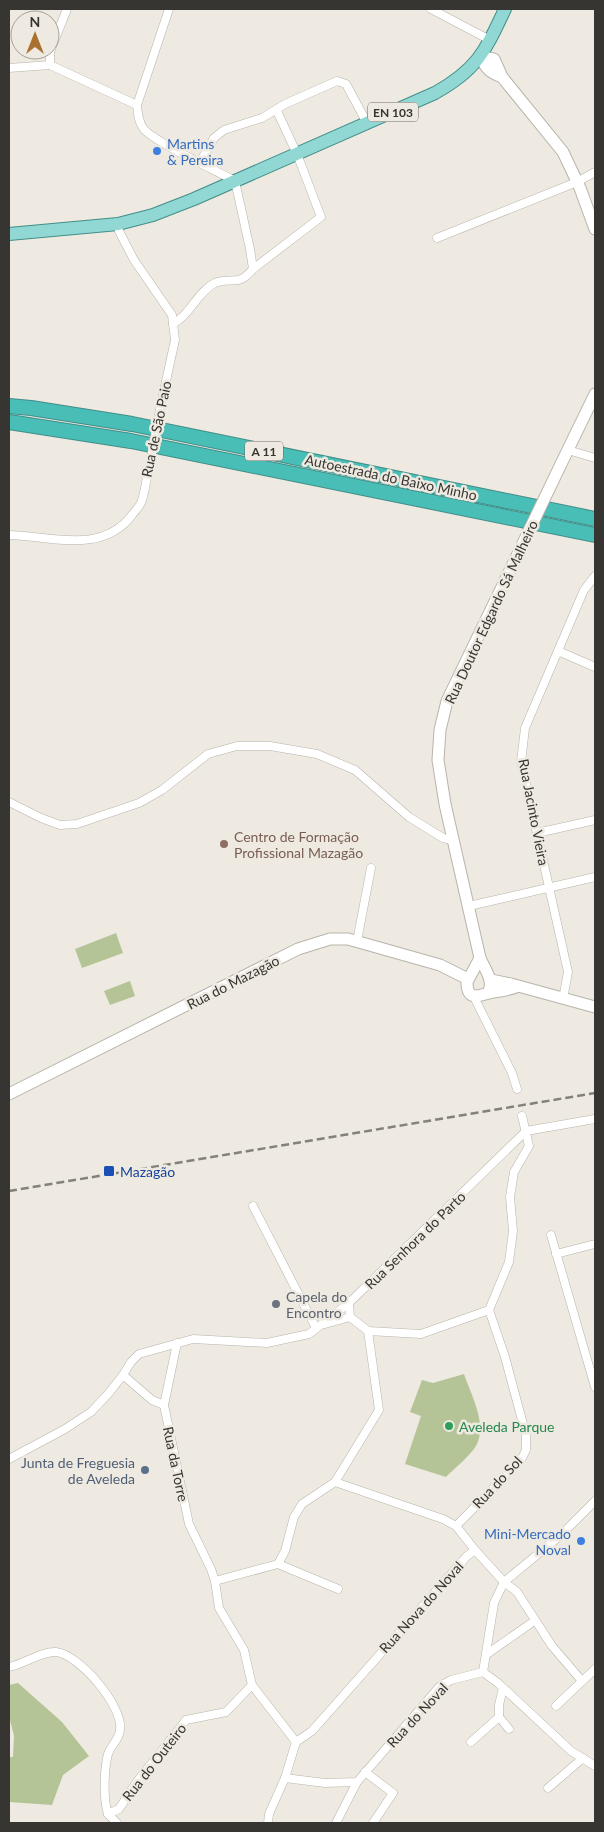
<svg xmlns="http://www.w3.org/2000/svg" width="604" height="1832" font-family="Lato,sans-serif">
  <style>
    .green { fill: #b5c496 }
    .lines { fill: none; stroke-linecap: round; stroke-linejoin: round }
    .street-casing { stroke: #b8b4ab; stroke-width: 9 }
    .secondary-casing { stroke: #b8b4ab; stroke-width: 13 }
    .primary-casing { stroke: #428e88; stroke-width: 14 }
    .highway-casing { stroke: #428e88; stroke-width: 16 }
    .street { stroke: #fff; stroke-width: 8 }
    .secondary { stroke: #fff; stroke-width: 11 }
    .primary { stroke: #91d8d4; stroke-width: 12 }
    .highway { stroke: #48beb7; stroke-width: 14 }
    .rail { stroke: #83817b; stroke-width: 2.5; stroke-dasharray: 8 4; stroke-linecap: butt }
    .street-bridge-casing { stroke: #b8b4ab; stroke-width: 9; stroke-linecap: butt }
    .secondary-bridge-casing { stroke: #b8b4ab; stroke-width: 13; stroke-linecap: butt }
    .street-bridge { stroke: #fff; stroke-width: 8 }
    .secondary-bridge { stroke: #fff; stroke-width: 11 }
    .shop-dot { fill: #3f7fe0; stroke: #eeeae1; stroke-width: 2 }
    .education-dot { fill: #8d6e63; stroke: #eeeae1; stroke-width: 2 }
    .transit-dot { fill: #1a4fb4; stroke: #eeeae1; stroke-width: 2 }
    .worship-dot { fill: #6b7280; stroke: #eeeae1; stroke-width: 2 }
    .leisure-dot { fill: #2e9e5b; stroke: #eeeae1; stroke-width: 2 }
    .service-dot { fill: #5c6f8a; stroke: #eeeae1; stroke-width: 2 }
    .labels { text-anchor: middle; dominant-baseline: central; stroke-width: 5; stroke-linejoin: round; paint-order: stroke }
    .shield { fill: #eeeae1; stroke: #6e6b66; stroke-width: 1 }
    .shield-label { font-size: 12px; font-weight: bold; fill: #373532 }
    .shop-label { font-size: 14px; fill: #366cbe; stroke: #eeeae1; text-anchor: start }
    .street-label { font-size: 14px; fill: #373532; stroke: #eeeae1 }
    .education-label { font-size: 14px; fill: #785e54; stroke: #eeeae1; text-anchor: start }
    .transit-label { font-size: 14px; fill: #164399; stroke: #eeeae1; text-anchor: start }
    .worship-label { font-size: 14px; fill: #5b616d; stroke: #eeeae1; text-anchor: start }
    .leisure-label { font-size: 14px; fill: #27864d; stroke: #eeeae1; text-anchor: start }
    .service-label { font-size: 14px; fill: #4e5e75; stroke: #eeeae1; text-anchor: end }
  </style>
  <rect width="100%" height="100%" fill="#eeeae1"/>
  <g class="green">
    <polygon points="116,933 123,953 82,968 75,949"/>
    <polygon points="130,981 135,996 110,1005 104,991"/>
    <path d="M464 1374C471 1395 490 1428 474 1449 466 1459 455 1468 446 1477L405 1464 421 1416 410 1412 422 1380 433 1383Z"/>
    <polygon points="18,1683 62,1722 89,1756 63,1775 52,1805 9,1802 9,1757 13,1757 14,1736 9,1716 9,1685"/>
  </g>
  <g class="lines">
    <g class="street-casing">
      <g id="street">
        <path d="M169 9 137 105C138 114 138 120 143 128 152 141 217 171 235 181L250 249 253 269"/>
        <polyline points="431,9 490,40"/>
        <polyline points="50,65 50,52 67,9"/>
        <polyline points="9,68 50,65 137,105"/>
        <polyline points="200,162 214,138 224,130 262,118 285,104 337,81 346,84 367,123"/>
        <polyline points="118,224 119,231 134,260 172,315 175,340 161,404"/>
        <polyline points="437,238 577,182 595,172"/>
        <path d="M173 324C177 321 182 318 185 314 194 305 202 289 215 283 232 276 237 288 253 269L321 217 297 154 277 111"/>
        <polyline points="568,450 595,458"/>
        <path d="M9 535C50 536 102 555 132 515 135 511 139 507 141 503 145 493 146 479 149 469"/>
        <polyline points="558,651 595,667"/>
        <polyline points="9,802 41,818 60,825 77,824 139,803 162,790 208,754 237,746 270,746 317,754 355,770 409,817 443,838 452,840"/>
        <polyline points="537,833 595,820"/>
        <polyline points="469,906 595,877"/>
        <polyline points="357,941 371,868"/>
        <polyline points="473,995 512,1073 517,1089"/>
        <polyline points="563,999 568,972 521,762 525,728 584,590 595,576"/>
        <polyline points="526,1131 595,1119"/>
        <polyline points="253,1206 316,1328"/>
        <polyline points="551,1235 595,1387"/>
        <polyline points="556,1254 595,1244"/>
        <polyline points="349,1303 350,1317 368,1331 421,1334 489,1310 509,1262 513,1231 510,1197 514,1172 529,1146 522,1116"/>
        <polyline points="325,1324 350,1317"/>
        <polyline points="177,1343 164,1405 189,1524 211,1569 215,1581 219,1608 244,1650 252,1685 296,1742"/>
        <polyline points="123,1375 152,1400 164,1405"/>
        <polyline points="9,1459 65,1429 91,1412 108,1394 123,1375 131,1362 139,1354 193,1339 267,1343 309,1334 349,1303 526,1131"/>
        <polyline points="335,1482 443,1519 456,1526 521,1460 526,1450 526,1435 505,1357 489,1310"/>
        <polyline points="456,1526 475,1550 504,1582 517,1592 552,1646 582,1681"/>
        <polyline points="278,1564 338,1589"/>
        <polyline points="215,1581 278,1564 285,1551 294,1517 302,1504 335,1482 379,1410 368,1331"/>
        <polyline points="487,1654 530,1624"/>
        <path d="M9 1667C23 1665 41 1651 56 1652 79 1654 124 1707 120 1730 119 1740 111 1745 108 1754 104 1769 103 1799 108 1814"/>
        <polyline points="483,1672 494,1603 504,1582 561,1535 595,1501"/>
        <polyline points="483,1672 498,1683 571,1751 595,1766"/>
        <polyline points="556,1706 595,1669"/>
        <polyline points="499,1717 509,1729"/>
        <polyline points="296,1742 285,1778 325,1783 357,1782 440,1686 451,1680 483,1672"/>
        <polyline points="296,1742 312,1731 467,1556 475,1550"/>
        <polyline points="471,1742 499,1717 499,1705 503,1688"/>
        <polyline points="365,1772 393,1793 373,1823"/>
        <polyline points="548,1788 583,1758"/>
        <polyline points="108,1814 119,1809 136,1783 186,1720 226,1712 252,1685"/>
        <polyline points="108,1814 117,1823"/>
        <polyline points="268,1823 269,1814 285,1778"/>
        <polyline points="336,1823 357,1782"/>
      </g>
    </g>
    <g class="secondary-casing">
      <g id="secondary">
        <path d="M502 77C491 73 484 68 481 56L494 59 502 77 563 152 580 188 595 229"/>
        <polyline points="561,464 595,394"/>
        <path d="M480 958 467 982C467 1004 482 994 493 992 501 991 509 990 516 987"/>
        <polyline points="491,980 511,984 595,1007"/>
        <path d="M488 993C495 981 485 970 480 958L445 804 438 760 440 730 447 701 515 560"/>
        <polyline points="9,1094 298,949 330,939 348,939 440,965 468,979"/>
      </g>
    </g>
    <g class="primary-casing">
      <path id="primary" d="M9 234 118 224 153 215 194 199 435 93C478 69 485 51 505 9"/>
    </g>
    <g class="highway-casing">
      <g id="highway">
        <polyline points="9,406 31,408 132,424 595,519"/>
        <polyline points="9,422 131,441 595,535"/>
      </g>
    </g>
    <use href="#street" class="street"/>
    <use href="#secondary" class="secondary"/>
    <use href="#primary" class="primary"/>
    <use href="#highway" class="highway"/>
    <polyline class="rail" points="9,1191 595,1093"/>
    <g class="street-bridge-casing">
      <polyline id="street-bridge" points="149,469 161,404"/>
    </g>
    <g class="secondary-bridge-casing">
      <polyline id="secondary-bridge" points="515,560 561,464"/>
    </g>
    <use href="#street-bridge" class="street-bridge"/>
    <use href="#secondary-bridge" class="secondary-bridge"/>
  </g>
  <g class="shop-dot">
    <circle cx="157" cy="151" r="5"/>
    <circle cx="581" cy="1541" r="5"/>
  </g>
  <circle class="education-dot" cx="224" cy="844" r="5"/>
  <rect class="transit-dot" x="103" y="1165" width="12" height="12" rx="2.5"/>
  <circle class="worship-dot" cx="276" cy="1304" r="5"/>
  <circle class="leisure-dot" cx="449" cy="1426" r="5"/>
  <circle class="service-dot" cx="145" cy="1470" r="5"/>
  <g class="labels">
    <g class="shield">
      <rect x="368" y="102.5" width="50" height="19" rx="4"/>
      <rect x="245" y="441.5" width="38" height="19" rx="4"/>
    </g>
    <g class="shield-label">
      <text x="393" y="112">EN 103</text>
      <text x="264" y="451">A 11</text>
    </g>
    <g class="shop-label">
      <text x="167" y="143">Martins<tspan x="167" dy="16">&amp; Pereira</tspan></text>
      <text x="571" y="1533" text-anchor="end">Mini-Mercado<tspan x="571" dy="16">Noval</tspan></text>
    </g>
    <g class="street-label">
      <text transform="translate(156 429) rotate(-78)">Rua de São Paio</text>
      <text transform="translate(391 477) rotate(12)">Autoestrada do Baixo Minho</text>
      <text transform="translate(491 612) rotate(-65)">Rua Doutor Edgardo Sá Malheiro</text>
      <text transform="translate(534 812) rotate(79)">Rua Jacinto Vieira</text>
      <text transform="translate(233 982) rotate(-27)">Rua do Mazagão</text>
      <text transform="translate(415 1240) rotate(-44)">Rua Senhora do Parto</text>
      <text transform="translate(176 1464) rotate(78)">Rua da Torre</text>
      <text transform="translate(497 1482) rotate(-47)">Rua do Sol</text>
      <text transform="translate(421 1607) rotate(-48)">Rua Nova do Noval</text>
      <text transform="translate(417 1715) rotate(-47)">Rua do Noval</text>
      <text transform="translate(154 1762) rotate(-52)">Rua do Outeiro</text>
    </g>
    <g class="education-label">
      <text x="234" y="836">Centro de Formação<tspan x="234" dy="16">Profissional Mazagão</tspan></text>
    </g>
    <g class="transit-label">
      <text x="120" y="1171">Mazagão</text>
    </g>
    <g class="worship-label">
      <text x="286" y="1296">Capela do<tspan x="286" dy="16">Encontro</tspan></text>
    </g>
    <g class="leisure-label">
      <text x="459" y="1426">Aveleda Parque</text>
    </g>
    <g class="service-label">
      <text x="135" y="1462">Junta de Freguesia<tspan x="135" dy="16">de Aveleda</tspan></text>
    </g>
  </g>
  <rect width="604" height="1832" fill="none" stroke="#373532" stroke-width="20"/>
  <g transform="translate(35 35)"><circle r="24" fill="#eeeae1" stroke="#a5a29b"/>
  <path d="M0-4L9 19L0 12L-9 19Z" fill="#aa7030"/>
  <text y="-8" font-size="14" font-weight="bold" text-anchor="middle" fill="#373532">N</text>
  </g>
</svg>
